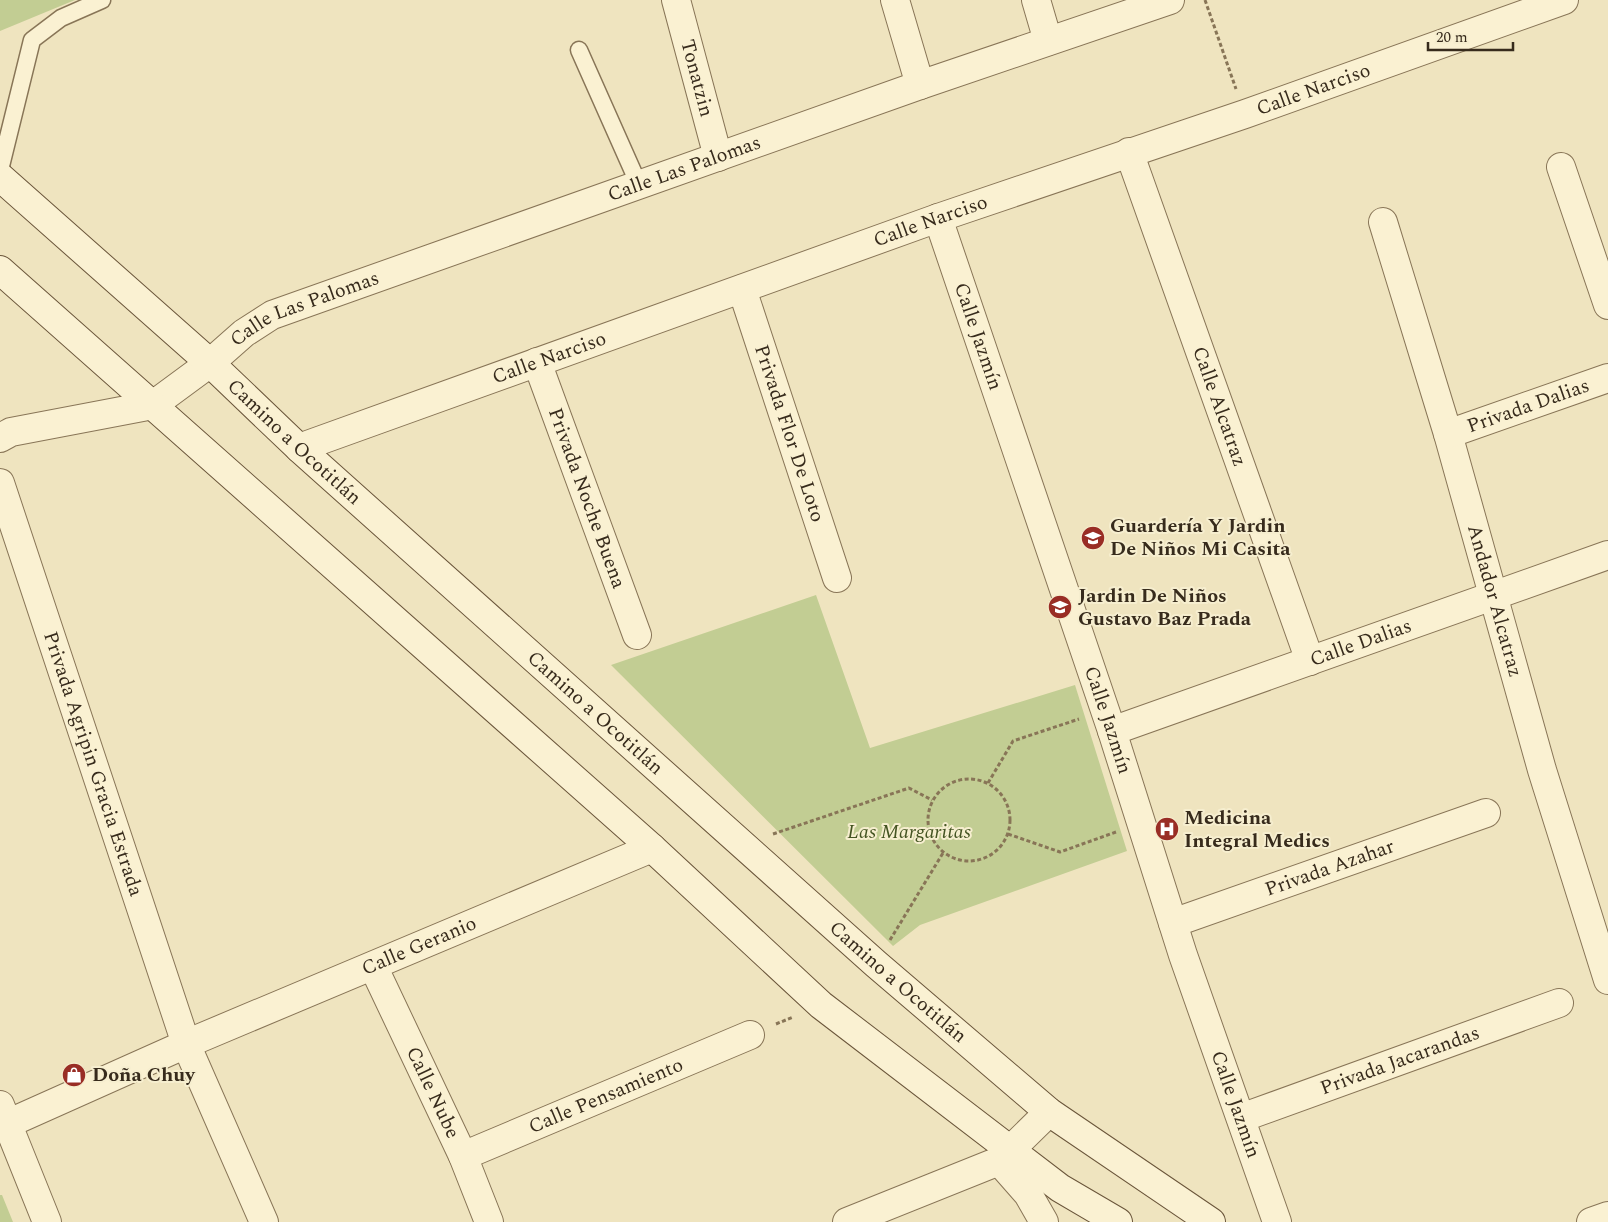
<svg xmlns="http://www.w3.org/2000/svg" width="1608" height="1222" font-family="Spectral,serif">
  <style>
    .green { fill: #c2cd93 }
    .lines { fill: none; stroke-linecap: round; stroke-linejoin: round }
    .lane-casing { stroke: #887557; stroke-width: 19 }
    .street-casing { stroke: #887557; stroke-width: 30 }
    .secondary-casing { stroke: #6a553a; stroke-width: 30 }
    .path { stroke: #887557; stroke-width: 3; stroke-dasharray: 4 2.5; stroke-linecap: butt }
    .lane { stroke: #faf1d2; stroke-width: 16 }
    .street { stroke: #faf1d2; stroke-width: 28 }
    .secondary { stroke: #faf1d2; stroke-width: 28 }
    .labels { text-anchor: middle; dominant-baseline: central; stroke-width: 4; stroke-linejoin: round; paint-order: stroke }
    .street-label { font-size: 20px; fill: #372b1c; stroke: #f6eecf }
    .poi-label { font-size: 20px; font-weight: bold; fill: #372b1c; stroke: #f6eecf; text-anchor: start }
    .park-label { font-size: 20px; font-style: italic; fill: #445422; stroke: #f6eecf }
  </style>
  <rect width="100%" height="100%" fill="#efe4bf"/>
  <g class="green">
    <polygon points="0,0 75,0 0,31"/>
    <polygon points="816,595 870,748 1075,685 1127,851 920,925 893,946 611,665"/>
    <polygon points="0,1195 2,1195 13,1222 0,1222"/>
  </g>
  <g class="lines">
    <g class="lane-casing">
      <g id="lane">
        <polyline points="579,50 639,185"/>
        <polyline points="0,170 32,40 61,18 102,0"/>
      </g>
    </g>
    <g class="street-casing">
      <g id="street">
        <path id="s1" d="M676 0 718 157"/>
        <polyline points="895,0 920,85"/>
        <polyline points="1036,0 1048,41"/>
        <path id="s2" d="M1129 152 1310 661"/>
        <polyline points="1561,167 1608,305"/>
        <path id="s3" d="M938 218 1112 731 1183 955 1277 1222"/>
        <path id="s4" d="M1383 222 1448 434 1542 770 1608 980"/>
        <path id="s5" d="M742 289 837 578"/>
        <path id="s6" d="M537 362 637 635"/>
        <path id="s7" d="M1448 434 1608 378"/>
        <path id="s8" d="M0 438 11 432 153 405 210 363 244 333 272 315 920 85 1170 0"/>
        <path id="s9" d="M299 448 938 218 1245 114 1564 0"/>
        <path id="s10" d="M0 483 186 1044 264 1222"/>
        <path id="s11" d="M1112 731 1608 555"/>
        <path id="s12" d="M1173 923 1486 813"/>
        <path id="s13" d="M373 966 463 1156 489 1222"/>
        <polyline points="0,1105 47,1222"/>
        <path id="s14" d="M1241 1118 1559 1003"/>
        <path id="s15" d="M7 1124 186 1044 652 848"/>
        <path id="s16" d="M463 1156 750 1035"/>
        <polyline points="999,1161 1028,1194 1044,1222"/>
        <polyline points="847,1222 999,1161 1049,1112"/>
        <polyline points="1591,1222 1608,1216"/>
      </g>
    </g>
    <g class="secondary-casing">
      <g id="secondary">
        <path id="s17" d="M0 177 210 363 299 448 876 964 1049 1112 1211 1222"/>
        <polyline points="0,270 652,848 821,1005 1060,1188 1118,1222"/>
      </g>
    </g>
    <g class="path">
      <polyline points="1205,0 1236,89"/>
      <circle cx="969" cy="820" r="41"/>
      <polyline points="988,783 1013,741 1079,719"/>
      <polyline points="773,834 909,788 932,800"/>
      <polyline points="1008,834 1060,852 1116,832"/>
      <polyline points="890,940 943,853"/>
      <polyline points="776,1024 793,1017"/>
    </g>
    <use href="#lane" class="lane"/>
    <use href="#street" class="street"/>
    <use href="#secondary" class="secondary"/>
  </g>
  <defs>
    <g id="school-disc" transform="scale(1.25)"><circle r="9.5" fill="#992d25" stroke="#f6eecf"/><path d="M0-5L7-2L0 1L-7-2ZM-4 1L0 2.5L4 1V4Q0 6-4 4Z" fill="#fff"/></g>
    <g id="hospital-disc" transform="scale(1.25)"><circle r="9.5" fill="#992d25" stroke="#f6eecf"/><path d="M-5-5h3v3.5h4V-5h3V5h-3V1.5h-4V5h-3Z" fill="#fff"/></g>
    <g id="shop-disc" transform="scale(1.25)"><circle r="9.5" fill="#992d25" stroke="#f6eecf"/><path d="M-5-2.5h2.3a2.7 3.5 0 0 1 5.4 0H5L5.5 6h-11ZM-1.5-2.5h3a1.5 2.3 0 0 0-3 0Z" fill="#fff"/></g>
  </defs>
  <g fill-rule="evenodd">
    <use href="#school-disc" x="1093" y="538"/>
    <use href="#school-disc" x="1060" y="607"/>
    <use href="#hospital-disc" x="1167" y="829"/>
    <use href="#shop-disc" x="74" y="1075"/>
  </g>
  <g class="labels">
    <g class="street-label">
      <text stroke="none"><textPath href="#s1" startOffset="81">Tonatzin</textPath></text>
      <text stroke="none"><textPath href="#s9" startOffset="1076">Calle Narciso</textPath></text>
      <text stroke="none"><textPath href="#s8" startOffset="744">Calle Las Palomas</textPath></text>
      <text stroke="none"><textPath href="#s9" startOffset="671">Calle Narciso</textPath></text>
      <text stroke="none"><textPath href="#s8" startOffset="339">Calle Las Palomas</textPath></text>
      <text stroke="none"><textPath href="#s3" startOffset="125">Calle Jazmín</textPath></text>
      <text stroke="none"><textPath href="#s9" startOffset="266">Calle Narciso</textPath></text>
      <text stroke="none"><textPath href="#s2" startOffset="270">Calle Alcatraz</textPath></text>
      <text stroke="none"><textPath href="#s7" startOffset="85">Privada Dalias</textPath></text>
      <text stroke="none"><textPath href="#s5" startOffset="152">Privada Flor De Loto</textPath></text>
      <text stroke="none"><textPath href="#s17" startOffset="396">Camino a Ocotitlán</textPath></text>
      <text stroke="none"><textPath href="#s6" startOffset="145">Privada Noche Buena</textPath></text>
      <text stroke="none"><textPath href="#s4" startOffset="395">Andador Alcatraz</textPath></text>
      <text stroke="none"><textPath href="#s11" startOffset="264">Calle Dalias</textPath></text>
      <text stroke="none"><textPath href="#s17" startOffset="801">Camino a Ocotitlán</textPath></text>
      <text stroke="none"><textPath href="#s3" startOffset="530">Calle Jazmín</textPath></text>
      <text stroke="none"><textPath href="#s10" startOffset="296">Privada Agripin Gracia Estrada</textPath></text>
      <text stroke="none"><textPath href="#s12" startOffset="166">Privada Azahar</textPath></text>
      <text stroke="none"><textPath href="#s15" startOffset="449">Calle Geranio</textPath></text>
      <text stroke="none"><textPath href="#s17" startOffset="1206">Camino a Ocotitlán</textPath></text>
      <text stroke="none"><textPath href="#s14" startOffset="169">Privada Jacarandas</textPath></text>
      <text stroke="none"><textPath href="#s13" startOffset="140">Calle Nube</textPath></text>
      <text stroke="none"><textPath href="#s16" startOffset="155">Calle Pensamiento</textPath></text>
      <text stroke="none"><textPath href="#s3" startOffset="935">Calle Jazmín</textPath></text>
    </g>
    <g class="poi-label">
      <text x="1110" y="526">Guardería Y Jardin<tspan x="1110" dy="23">De Niños Mi Casita</tspan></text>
      <text x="1078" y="596">Jardin De Niños<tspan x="1078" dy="23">Gustavo Baz Prada</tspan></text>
      <text x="1184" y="818">Medicina<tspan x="1184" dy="23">Integral Medics</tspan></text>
      <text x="92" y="1075">Doña Chuy</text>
    </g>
    <g class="park-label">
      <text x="909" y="832">Las Margaritas</text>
    </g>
  </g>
  <path d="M1428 42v8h85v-8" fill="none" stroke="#372b1c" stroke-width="2.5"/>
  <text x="1436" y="42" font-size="15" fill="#372b1c" stroke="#f6eecf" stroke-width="4" paint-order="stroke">20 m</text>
</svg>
